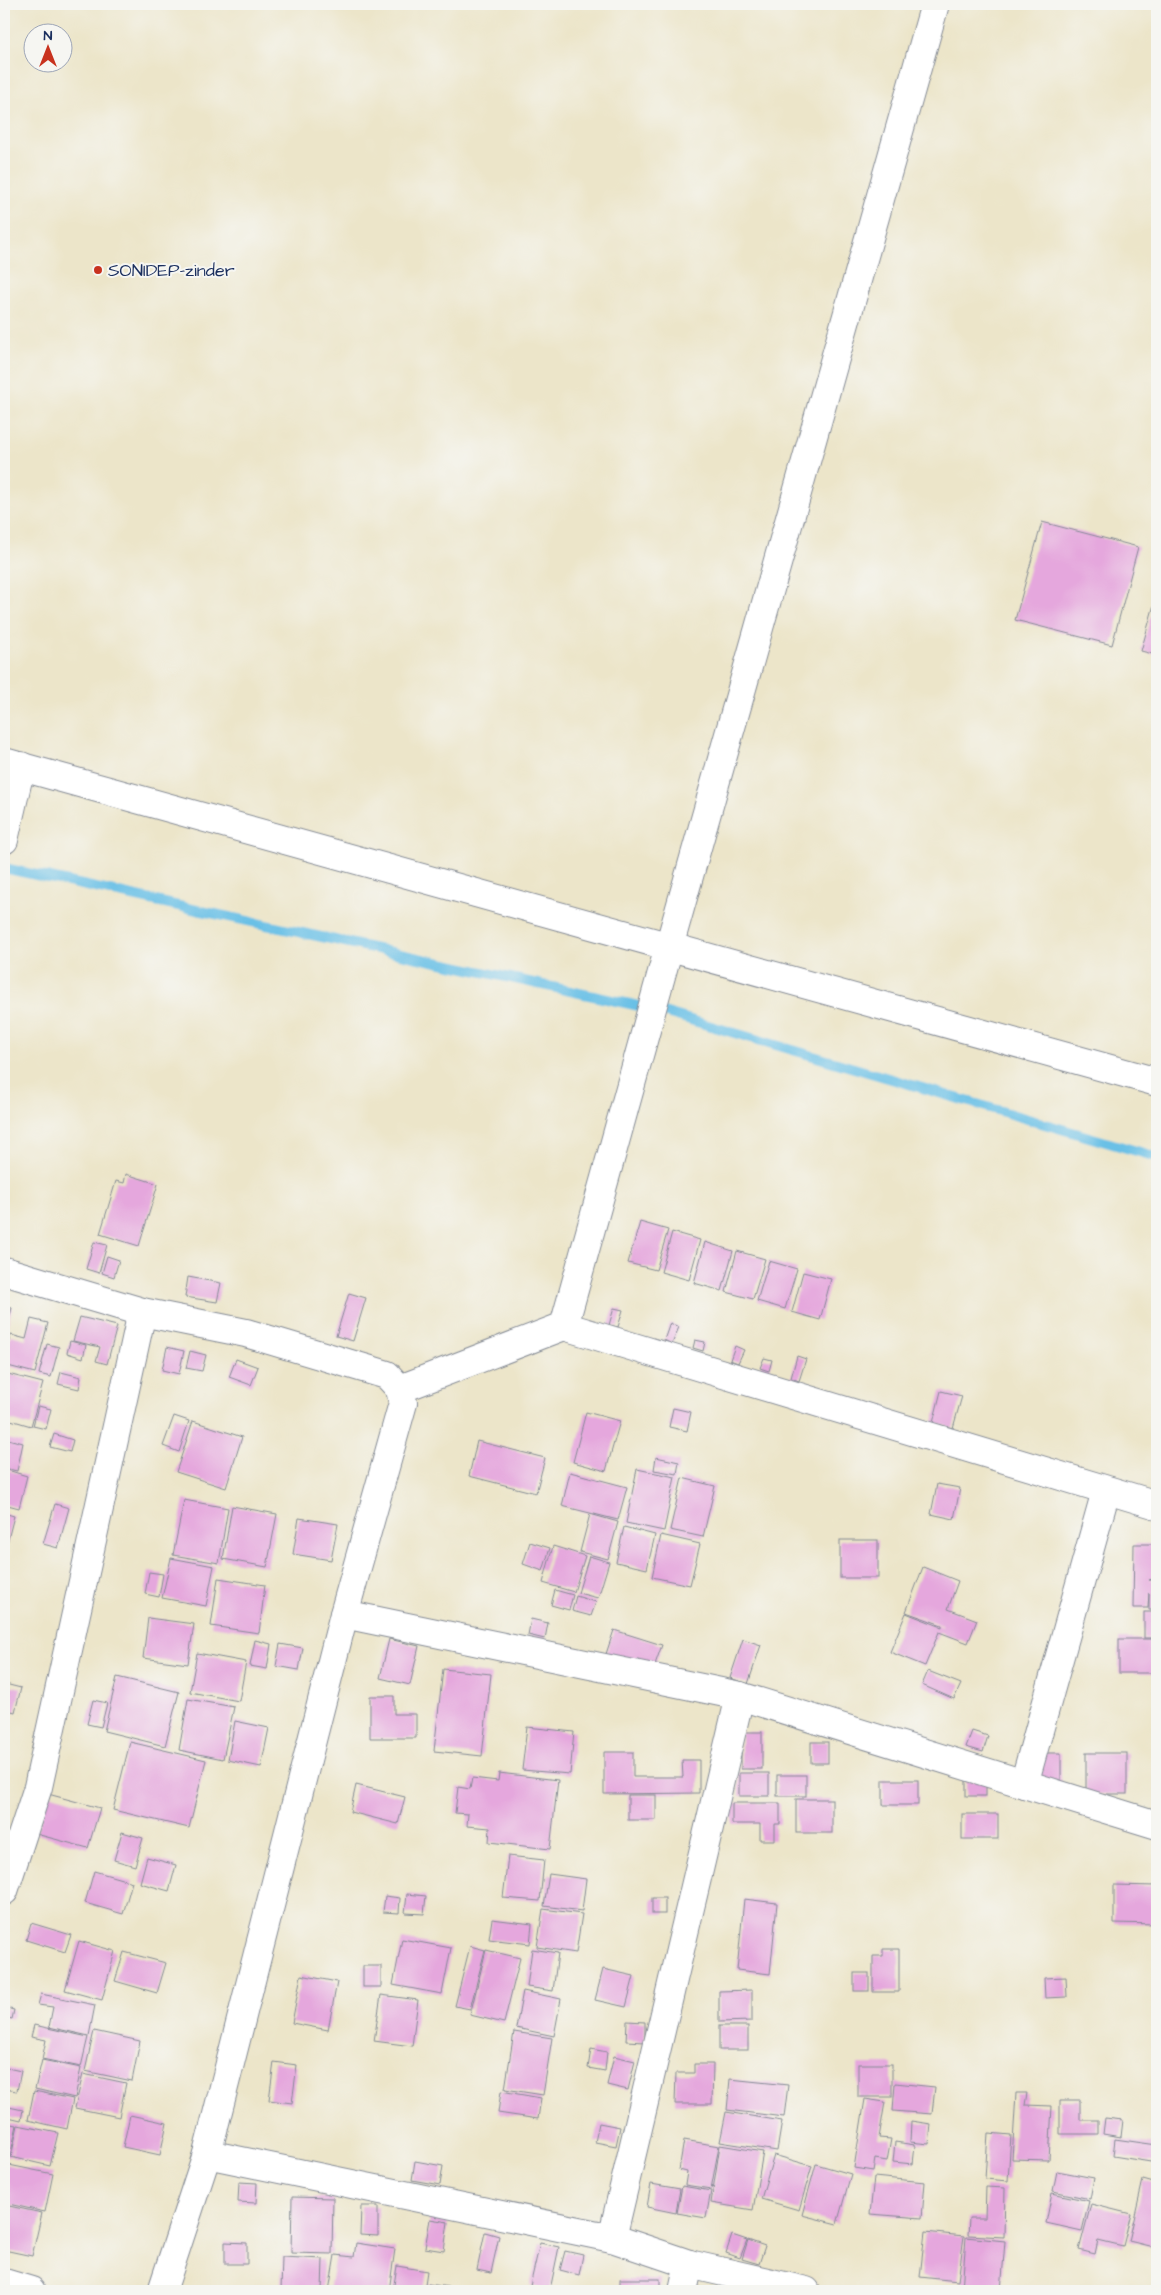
<svg xmlns="http://www.w3.org/2000/svg" width="1161" height="2295" font-family="'Architects Daughter',sans-serif">
  <style>
    .lines { fill: none; stroke-linecap: round; stroke-linejoin: round }
    .stream { stroke: #69c0e6; stroke-width: 10 }
    .building { fill: #e5a7dd }
    .minor-casing { stroke: #848a94; stroke-width: 30 }
    .minor { stroke: #fff; stroke-width: 28 }
    .poi-dot { fill: #c8321e; stroke: #f6f6f2; stroke-width: 2 }
    .labels { text-anchor: middle; dominant-baseline: central; stroke-width: 4; stroke-linejoin: round; paint-order: stroke }
    .poi-label { font-size: 18px; fill: #1b2f5e; stroke: #f6f6f2; text-anchor: start }
  </style>
  <rect width="100%" height="100%" fill="#f6f6f2"/>
  <filter id="ink" filterUnits="userSpaceOnUse"><feTurbulence type="fractalNoise" baseFrequency=".02" numOctaves="2"/><feDisplacementMap in="SourceGraphic" scale="10" xChannelSelector="R" yChannelSelector="G"/><feConvolveMatrix kernelMatrix="1 2 1 2 8 2 1 2 1" color-interpolation-filters="sRGB"/></filter>
  <filter id="wash" filterUnits="userSpaceOnUse"><feTurbulence type="fractalNoise" baseFrequency=".0096" numOctaves="4" result="noise"/><feDisplacementMap in="SourceGraphic" scale="20" xChannelSelector="R" yChannelSelector="G"/><feGaussianBlur stdDeviation="1.12" result="paint"/><feColorMatrix in="noise" values="0 0 0 0 0 0 0 0 0 0 0 0 0 0 0 0 0 1.4 0 .05"/><feComposite in="paint" operator="in"/></filter>
  <g filter="url(#wash)">
    <rect width="100%" height="100%" fill="#ece5c9"/>
    <g class="lines">
      <polyline class="stream" points="4,868 653,1009 1157,1157"/>
    </g>
    <g id="blocks">
      <g class="building">
        <polygon points="1042,522 1138,547 1112,645 1015,620"/>
        <polygon points="1157,594 1157,655 1141,651"/>
        <polygon points="126,1174 158,1184 139,1246 100,1234 116,1181 124,1183"/>
        <polygon points="640,1222 668,1230 656,1270 628,1263"/>
        <polygon points="672,1232 700,1240 689,1280 661,1272"/>
        <polygon points="94,1242 107,1245 99,1273 86,1269"/>
        <polygon points="705,1242 733,1251 722,1291 694,1283"/>
        <polygon points="737,1251 765,1259 753,1299 726,1292"/>
        <polygon points="107,1256 119,1260 114,1277 102,1273"/>
        <polygon points="769,1261 797,1269 785,1309 757,1301"/>
        <polygon points="803,1272 831,1279 820,1320 792,1312"/>
        <polygon points="188,1277 221,1283 217,1302 185,1297"/>
        <polygon points="349,1293 366,1298 353,1341 336,1336"/>
        <polygon points="4,1305 12,1308 4,1337"/>
        <polygon points="614,1308 623,1310 618,1327 609,1325"/>
        <polygon points="80,1317 117,1326 107,1364 96,1361 100,1347 73,1341"/>
        <polygon points="31,1319 48,1323 35,1373 4,1365 11,1335 26,1339"/>
        <polygon points="670,1323 679,1327 672,1344 664,1340"/>
        <polygon points="695,1340 705,1342 703,1351 693,1348"/>
        <polygon points="70,1341 86,1345 83,1358 67,1353"/>
        <polygon points="47,1344 59,1347 51,1377 39,1374"/>
        <polygon points="735,1346 744,1350 738,1363 730,1360"/>
        <polygon points="167,1347 184,1351 179,1374 162,1370"/>
        <polygon points="190,1351 206,1355 202,1371 186,1368"/>
        <polygon points="797,1356 806,1359 799,1381 791,1378"/>
        <polygon points="764,1358 772,1360 769,1371 760,1368"/>
        <polygon points="236,1359 258,1367 251,1385 229,1377"/>
        <polygon points="61,1372 81,1377 79,1389 58,1384"/>
        <polygon points="4,1373 43,1383 31,1426 4,1418"/>
        <polygon points="941,1391 962,1396 953,1428 933,1423"/>
        <polygon points="38,1406 51,1409 46,1429 33,1426"/>
        <polygon points="673,1408 691,1412 687,1431 669,1427"/>
        <polygon points="586,1412 620,1421 606,1471 573,1462"/>
        <polygon points="174,1416 189,1421 179,1452 163,1446"/>
        <polygon points="193,1421 242,1437 226,1488 176,1472"/>
        <polygon points="54,1434 73,1440 70,1452 50,1447"/>
        <polygon points="4,1438 23,1443 17,1471 4,1468"/>
        <polygon points="477,1441 545,1458 536,1493 469,1476"/>
        <polygon points="656,1457 679,1462 677,1474 654,1470"/>
        <polygon points="4,1469 27,1476 19,1508 4,1504"/>
        <polygon points="637,1469 675,1477 664,1531 626,1523"/>
        <polygon points="570,1472 627,1487 618,1520 562,1506"/>
        <polygon points="682,1478 715,1486 703,1537 670,1530"/>
        <polygon points="937,1484 960,1488 954,1519 931,1514"/>
        <polygon points="184,1500 228,1508 219,1563 173,1555"/>
        <polygon points="55,1504 69,1508 58,1548 43,1544"/>
        <polygon points="232,1506 277,1514 267,1567 223,1559"/>
        <polygon points="4,1513 14,1516 4,1555"/>
        <polygon points="590,1514 618,1522 608,1559 580,1552"/>
        <polygon points="299,1518 338,1524 331,1560 293,1554"/>
        <polygon points="624,1527 655,1535 647,1569 616,1562"/>
        <polygon points="661,1535 700,1544 690,1585 652,1577"/>
        <rect x="840" y="1540" width="38" height="38"/>
        <polygon points="530,1542 550,1548 543,1571 523,1564"/>
        <polygon points="1134,1544 1157,1544 1157,1578 1149,1580 1157,1580 1157,1610 1149,1610 1149,1593 1148,1608 1133,1608"/>
        <polygon points="553,1546 585,1556 574,1592 543,1583"/>
        <polygon points="589,1556 609,1562 598,1598 578,1593"/>
        <polygon points="171,1558 214,1566 206,1606 162,1598"/>
        <polygon points="923,1567 958,1581 948,1609 977,1620 968,1643 939,1632 925,1666 890,1652 906,1613 942,1627 942,1625 906,1612"/>
        <polygon points="149,1572 163,1574 159,1597 145,1594"/>
        <polygon points="218,1578 265,1585 259,1633 211,1626"/>
        <polygon points="555,1590 573,1595 569,1610 551,1605"/>
        <polygon points="576,1596 596,1602 591,1616 572,1611"/>
        <rect x="1144" y="1612" width="13" height="26"/>
        <polygon points="148,1618 194,1624 188,1664 143,1658"/>
        <polygon points="531,1619 548,1623 545,1639 528,1635"/>
        <polygon points="614,1630 662,1645 653,1670 606,1654"/>
        <polygon points="389,1639 419,1646 410,1685 380,1678"/>
        <polygon points="743,1639 761,1645 748,1684 730,1678"/>
        <rect x="1119" y="1639" width="38" height="34"/>
        <polygon points="255,1640 271,1644 267,1669 250,1666"/>
        <polygon points="280,1644 303,1648 299,1670 276,1666"/>
        <polygon points="197,1653 246,1662 239,1701 190,1692"/>
        <polygon points="443,1669 491,1674 482,1756 434,1751"/>
        <polygon points="928,1671 961,1684 954,1699 922,1685"/>
        <polygon points="117,1677 179,1692 165,1746 104,1731"/>
        <polygon points="5,1684 21,1688 15,1712 4,1709"/>
        <polygon points="370,1696 394,1696 394,1714 416,1714 416,1738 370,1738"/>
        <polygon points="188,1699 234,1707 223,1759 179,1750"/>
        <polygon points="93,1700 107,1703 101,1727 87,1724"/>
        <polygon points="235,1721 269,1728 261,1767 228,1760"/>
        <polygon points="527,1727 574,1732 570,1774 522,1770"/>
        <polygon points="972,1731 988,1736 983,1752 966,1747"/>
        <rect x="741" y="1732" width="21" height="37"/>
        <polygon points="130,1742 206,1760 189,1828 113,1810"/>
        <rect x="811" y="1742" width="17" height="21"/>
        <polygon points="604,1752 633,1752 633,1777 683,1777 682,1760 699,1760 699,1793 604,1794"/>
        <polygon points="1040,1753 1061,1753 1061,1784 1040,1785"/>
        <rect x="1086" y="1753" width="41" height="41"/>
        <polygon points="499,1773 558,1780 550,1849 489,1842 490,1828 467,1826 468,1814 455,1813 458,1787 470,1789 472,1778 498,1781"/>
        <rect x="739" y="1773" width="30" height="23"/>
        <rect x="777" y="1775" width="29" height="21"/>
        <rect x="883" y="1780" width="35" height="25"/>
        <rect x="966" y="1781" width="20" height="15"/>
        <polygon points="356,1785 405,1797 398,1824 350,1812"/>
        <polygon points="48,1794 100,1808 88,1848 36,1834"/>
        <rect x="628" y="1795" width="28" height="25"/>
        <rect x="796" y="1799" width="36" height="34"/>
        <polygon points="732,1803 780,1803 780,1824 775,1824 775,1840 760,1840 760,1824 732,1824"/>
        <rect x="962" y="1814" width="36" height="25"/>
        <polygon points="122,1832 143,1838 135,1866 114,1860"/>
        <polygon points="508,1856 544,1860 540,1901 503,1898"/>
        <polygon points="147,1857 176,1865 169,1891 140,1883"/>
        <polygon points="94,1871 132,1882 123,1914 85,1903"/>
        <polygon points="549,1874 586,1879 582,1911 544,1906"/>
        <polygon points="1114,1885 1156,1886 1156,1924 1114,1923"/>
        <polygon points="407,1894 426,1896 424,1914 405,1913"/>
        <polygon points="385,1896 400,1898 399,1913 383,1912"/>
        <rect x="652" y="1898" width="13" height="16"/>
        <polygon points="744,1899 777,1903 770,1974 737,1970"/>
        <polygon points="543,1909 582,1914 576,1953 537,1947"/>
        <polygon points="492,1919 532,1924 530,1944 489,1939"/>
        <polygon points="31,1923 71,1935 65,1952 26,1940"/>
        <polygon points="402,1939 451,1948 442,1994 393,1985"/>
        <polygon points="79,1941 115,1951 102,2000 65,1990"/>
        <polygon points="470,1946 485,1950 470,2009 455,2006"/>
        <polygon points="532,1949 558,1953 553,1991 527,1987"/>
        <polygon points="883,1949 899,1949 899,1992 873,1992 873,1956 883,1956"/>
        <polygon points="486,1950 520,1958 504,2023 470,2015"/>
        <polygon points="124,1952 166,1963 157,1993 115,1981"/>
        <rect x="363" y="1966" width="18" height="21"/>
        <polygon points="603,1969 634,1976 626,2007 595,2000"/>
        <rect x="854" y="1973" width="15" height="18"/>
        <polygon points="301,1975 337,1982 328,2030 292,2023"/>
        <polygon points="1066,1977 1067,1997 1045,1998 1044,1978"/>
        <polygon points="752,1990 752,2021 719,2022 719,1991"/>
        <polygon points="523,1991 561,1999 554,2036 516,2028"/>
        <polygon points="41,1994 95,2005 89,2036 49,2027 53,2007 38,2005"/>
        <polygon points="381,1995 418,2000 412,2046 374,2041"/>
        <polygon points="6,2008 14,2010 12,2019 4,2017"/>
        <polygon points="627,2021 645,2022 645,2042 626,2041"/>
        <polygon points="34,2025 88,2037 81,2067 42,2059 46,2040 31,2037"/>
        <rect x="719" y="2026" width="29" height="24"/>
        <polygon points="94,2031 140,2041 132,2081 85,2071"/>
        <polygon points="514,2032 552,2038 543,2095 505,2089"/>
        <polygon points="591,2049 607,2052 605,2071 588,2068"/>
        <polygon points="614,2056 635,2061 628,2090 607,2085"/>
        <polygon points="42,2060 81,2068 75,2098 35,2089"/>
        <polygon points="274,2062 297,2065 292,2103 269,2100"/>
        <polygon points="694,2064 713,2064 712,2104 675,2104 676,2073 694,2073"/>
        <rect x="858" y="2064" width="34" height="33"/>
        <polygon points="7,2068 21,2071 17,2091 4,2089"/>
        <polygon points="83,2074 126,2083 119,2117 75,2108"/>
        <polygon points="730,2079 788,2085 784,2117 727,2110"/>
        <polygon points="895,2083 935,2087 932,2114 893,2111"/>
        <polygon points="34,2091 73,2099 67,2129 28,2120"/>
        <polygon points="501,2091 541,2098 538,2119 498,2113"/>
        <polygon points="1016,2093 1027,2093 1025,2105 1052,2106 1049,2160 1012,2159"/>
        <polygon points="865,2099 885,2102 879,2138 891,2139 887,2161 875,2159 873,2171 854,2168"/>
        <polygon points="1060,2100 1080,2100 1080,2120 1098,2120 1098,2134 1060,2134"/>
        <polygon points="4,2106 23,2110 21,2120 4,2116"/>
        <polygon points="726,2112 782,2121 777,2151 720,2142"/>
        <polygon points="130,2115 167,2123 160,2155 123,2147"/>
        <polygon points="1105,2118 1123,2120 1121,2137 1103,2134"/>
        <polygon points="911,2121 931,2124 929,2144 910,2142"/>
        <polygon points="4,2123 17,2125 10,2157 4,2156"/>
        <polygon points="599,2123 620,2127 616,2146 595,2142"/>
        <polygon points="18,2125 58,2133 50,2166 11,2157"/>
        <polygon points="988,2133 1011,2135 1008,2181 985,2179"/>
        <polygon points="1115,2139 1157,2145 1157,2163 1113,2156"/>
        <polygon points="684,2140 719,2146 711,2189 685,2185 687,2172 679,2170"/>
        <polygon points="895,2142 915,2145 913,2164 893,2162"/>
        <polygon points="720,2145 763,2152 753,2210 711,2203"/>
        <polygon points="774,2155 812,2166 799,2210 761,2199"/>
        <polygon points="415,2161 443,2166 440,2185 412,2180"/>
        <polygon points="4,2164 53,2174 45,2212 4,2203"/>
        <polygon points="816,2164 851,2174 837,2224 802,2215"/>
        <polygon points="1057,2171 1094,2178 1090,2199 1053,2191"/>
        <polygon points="874,2177 925,2182 922,2218 870,2214"/>
        <polygon points="1143,2180 1157,2184 1157,2206 1154,2218 1157,2219 1157,2248 1129,2241"/>
        <polygon points="239,2182 257,2183 256,2203 238,2202"/>
        <polygon points="651,2184 680,2189 676,2213 647,2207"/>
        <polygon points="682,2186 711,2191 706,2218 677,2213"/>
        <polygon points="986,2187 1005,2188 1004,2237 968,2235 969,2218 985,2218"/>
        <polygon points="1052,2193 1089,2201 1082,2231 1046,2223"/>
        <polygon points="292,2197 333,2198 332,2254 291,2253"/>
        <polygon points="1091,2204 1131,2214 1123,2246 1098,2240 1095,2254 1079,2250"/>
        <polygon points="4,2205 42,2213 32,2256 4,2250"/>
        <polygon points="361,2206 378,2206 378,2236 360,2235"/>
        <polygon points="430,2219 448,2222 444,2251 425,2248"/>
        <polygon points="485,2232 499,2236 491,2273 477,2270"/>
        <polygon points="925,2232 964,2236 958,2281 920,2277"/>
        <polygon points="732,2235 747,2240 740,2258 726,2253"/>
        <polygon points="966,2237 1005,2241 1001,2291 962,2289"/>
        <polygon points="748,2240 765,2246 759,2264 742,2259"/>
        <polygon points="225,2242 247,2243 247,2264 225,2264"/>
        <polygon points="356,2243 395,2249 389,2291 329,2291 335,2255 354,2257"/>
        <polygon points="540,2243 559,2247 550,2290 530,2286"/>
        <polygon points="565,2251 583,2255 579,2275 560,2270"/>
        <polygon points="282,2257 323,2259 322,2291 281,2291"/>
        <polygon points="397,2266 427,2271 424,2291 393,2291"/>
        <rect x="620" y="2279" width="40" height="12"/>
        <polygon points="428,2284 470,2290 470,2291 427,2291"/>
      </g>
    </g>
  </g>
  <g filter="url(#ink)">
    <use href="#blocks" fill-opacity="0" stroke="#848a94" stroke-width="1"/>
    <g class="lines">
      <g class="minor-casing">
        <g id="minor">
          <polyline points="4,762 1157,1082"/>
          <polyline points="4,840 21,766"/>
          <polyline points="4,1271 142,1312 246,1333 387,1375 400,1389 403,1403 344,1614 207,2154 162,2291"/>
          <polyline points="564,1326 1157,1505"/>
          <polyline points="400,1389 564,1326 669,947 935,4"/>
          <polyline points="344,1614 740,1696 1157,1825"/>
          <polyline points="1024,1784 1106,1491"/>
          <polyline points="4,1891 38,1787 142,1312"/>
          <polyline points="207,2154 612,2238 689,2264 806,2291"/>
          <polyline points="612,2238 740,1696"/>
          <polyline points="4,2283 31,2291"/>
          <polyline points="683,2291 689,2264"/>
        </g>
      </g>
      <use href="#minor" class="minor"/>
    </g>
  </g>
  <circle class="poi-dot" cx="98" cy="270" r="5"/>
  <g class="labels">
    <g class="poi-label">
      <text x="108" y="270">SONIDEP-zinder</text>
    </g>
  </g>
  <rect width="1161" height="2295" fill="none" stroke="#f6f6f2" stroke-width="20"/>
  <g transform="translate(48 48)"><circle r="24" fill="#f6f6f2" stroke="#9ea6b7"/>
  <path d="M0-4L9 19L0 12L-9 19Z" fill="#c8321e"/>
  <text y="-8" font-size="14" font-weight="bold" text-anchor="middle" fill="#1b2f5e">N</text>
  </g>
</svg>
